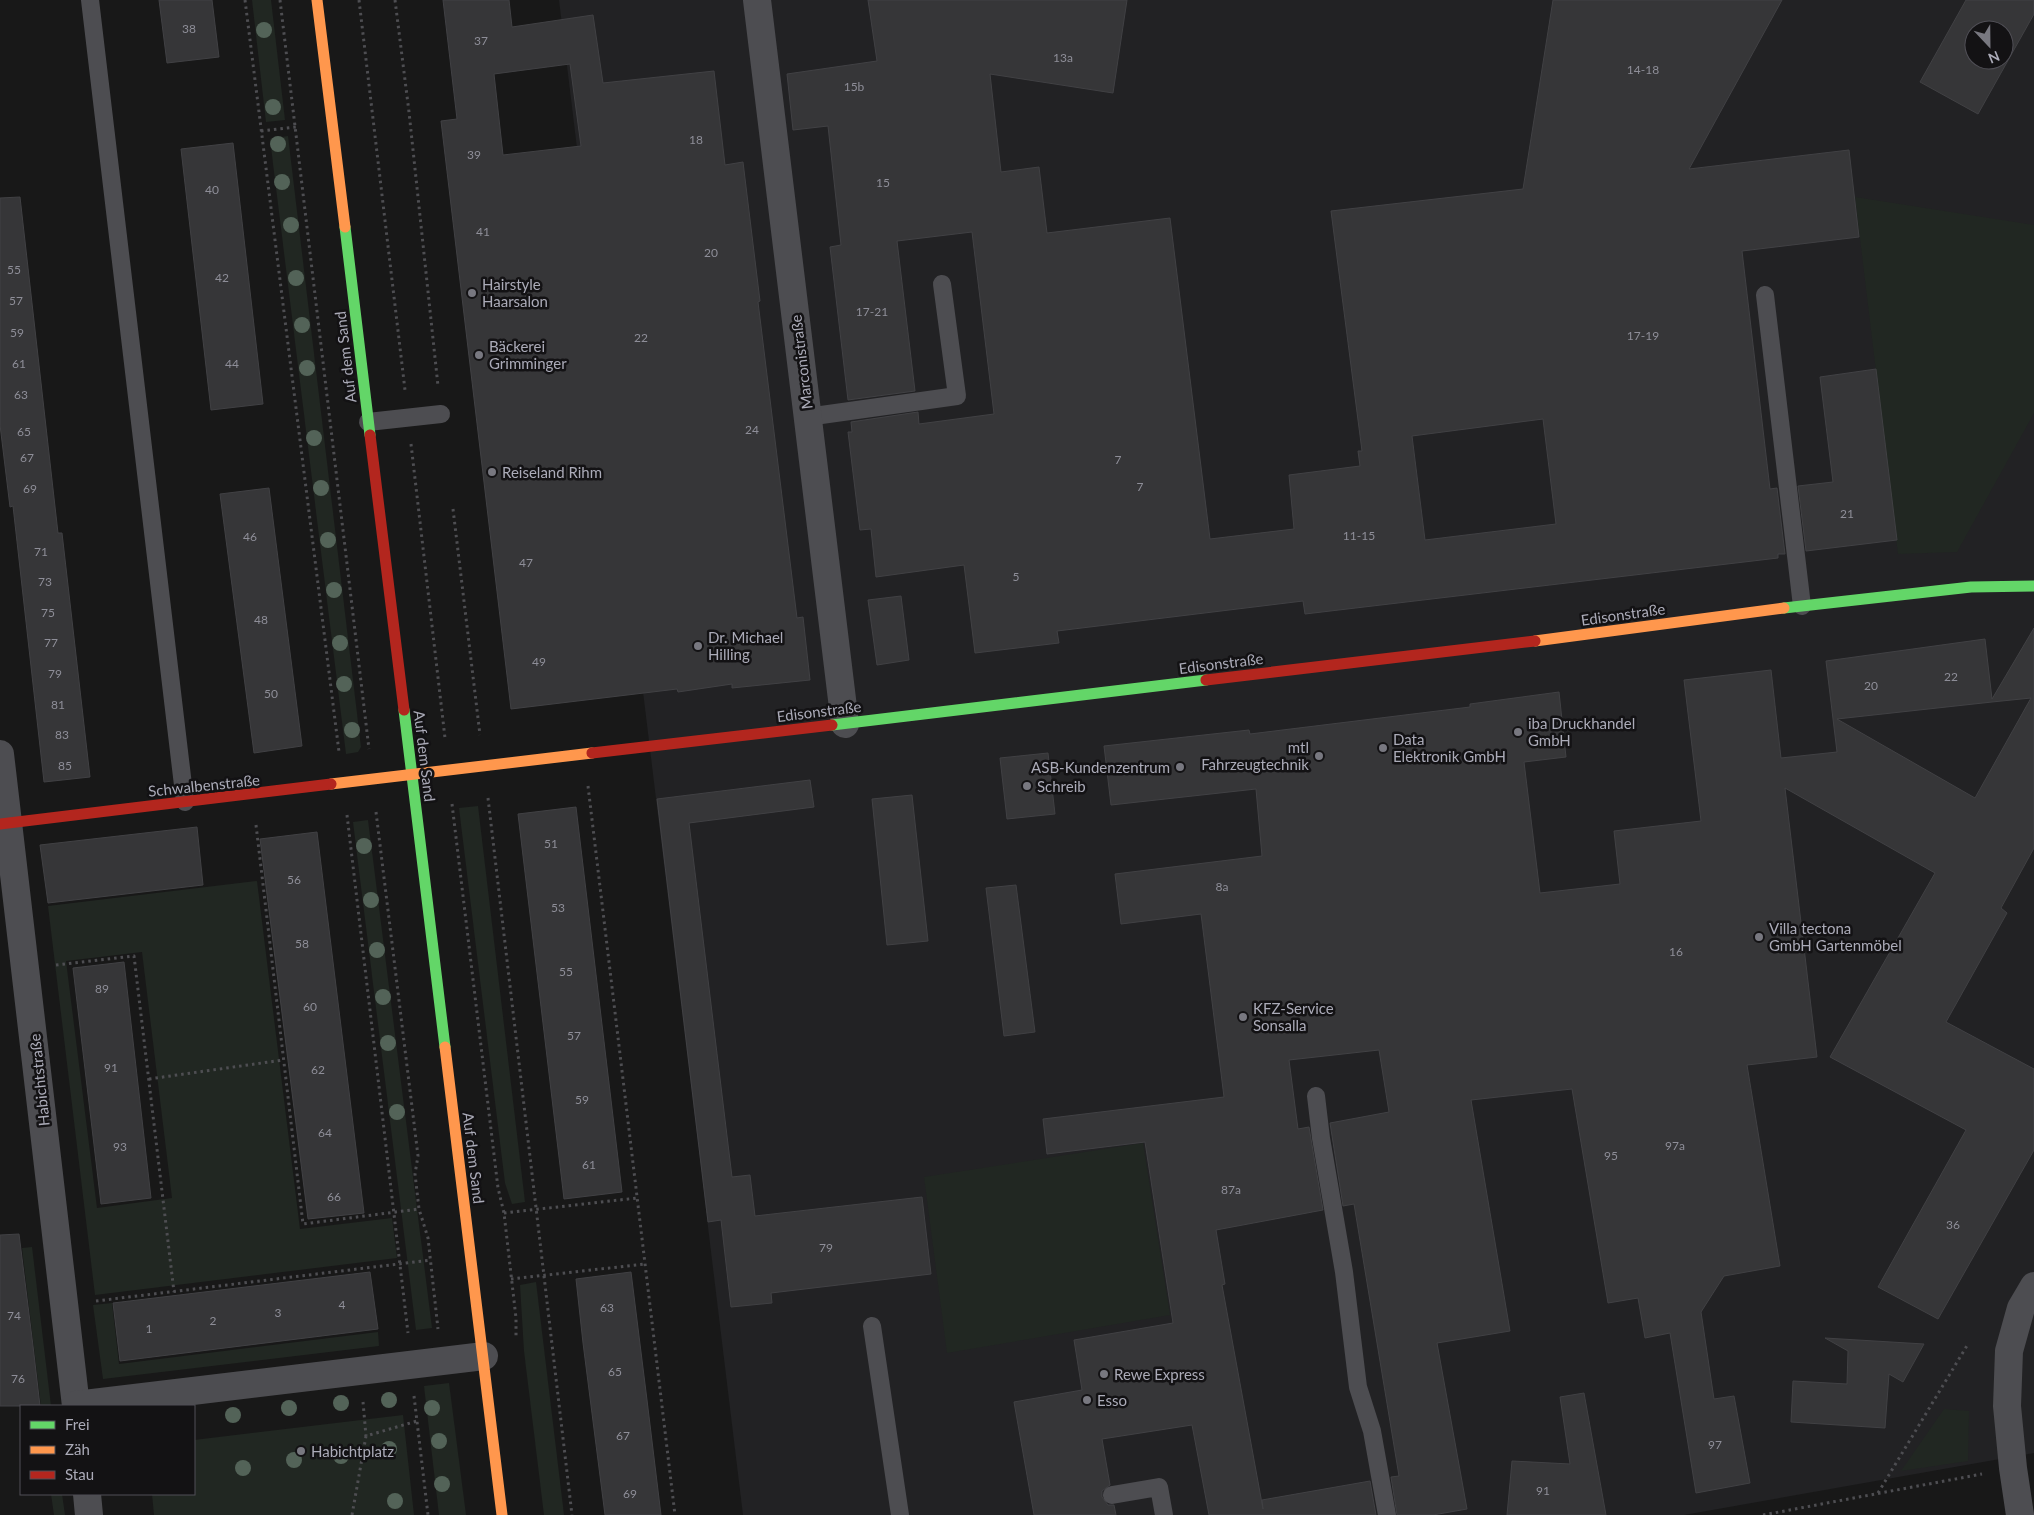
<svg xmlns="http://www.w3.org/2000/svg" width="2034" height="1515" font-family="Lato,sans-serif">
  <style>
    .built { fill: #222224; fill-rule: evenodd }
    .green { fill: #212722; fill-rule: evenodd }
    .building { fill: #363638; stroke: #414144; fill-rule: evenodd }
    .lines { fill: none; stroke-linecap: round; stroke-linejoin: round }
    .path { stroke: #4e4e52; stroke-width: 3; stroke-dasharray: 2.5 4; stroke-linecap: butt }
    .lane { stroke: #4d4d51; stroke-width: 18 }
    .street { stroke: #4d4d51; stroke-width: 28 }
    .fast { stroke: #63d668; stroke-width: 11 }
    .slow { stroke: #ff974d; stroke-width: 11 }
    .jam { stroke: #b3261e; stroke-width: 11 }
    .tree { fill: #536358 }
    .poi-dot { fill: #787880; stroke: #131214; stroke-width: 2 }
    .labels { text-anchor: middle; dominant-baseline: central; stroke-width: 5; stroke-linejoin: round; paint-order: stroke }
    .number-label { font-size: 12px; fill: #8e8e98 }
    .poi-label { font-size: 15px; fill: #ababb8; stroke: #131214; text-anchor: start }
    .street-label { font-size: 15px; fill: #ababb8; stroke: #131214 }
  </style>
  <rect width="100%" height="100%" fill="#181818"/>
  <path class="built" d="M559 0H2034V1453L1684 1515H743ZM1974 30H2004V60H1974Z"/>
  <g class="green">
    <polygon points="252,0 271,0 285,120 266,122"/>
    <polygon points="288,136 361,747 358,752 346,754 270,139"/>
    <polygon points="1855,197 2034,225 2034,413 1957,552 1898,554"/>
    <polygon points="478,806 525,1202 512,1204 505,1183 459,808"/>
    <polygon points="368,820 432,1328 416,1330 353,822"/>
    <path d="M257 881 300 1229 392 1218 397 1258 95 1295 48 906ZM142 952 172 1198 97 1208 66 961Z"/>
    <polygon points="1143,1143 1170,1315 947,1353 924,1177"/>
    <polygon points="32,1247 51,1406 41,1406 22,1248"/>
    <polygon points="536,1282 564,1515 544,1515 524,1351 520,1285"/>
    <polygon points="112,1303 119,1364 378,1332 379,1346 103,1379 93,1305"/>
    <polygon points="449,1383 466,1515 439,1515 424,1386"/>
    <polygon points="1944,1409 1969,1411 1968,1461 1901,1471"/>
    <polygon points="403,1415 414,1515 154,1515 152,1494 194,1494 194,1440"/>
    <polygon points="51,1494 62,1494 65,1515 54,1515"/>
  </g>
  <g class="building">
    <polygon points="159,0 212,0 219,57 167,63"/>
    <path d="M443 0H509L512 27 593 15 603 83 714 71 725 165 743 162 760 301 758 302 797 618 803 617 810 680 732 688V684L678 692 677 689 511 709 441 121 457 119ZM570 64 581 146 503 155 494 74Z"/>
    <path d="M868 0H1127L1113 93 990 74 1001 172 1039 167 1047 233 1170 218 1210 539 1294 529 1289 475 1360 466 1358 451H1362L1331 211 1523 189 1553 0H1782L1689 169 1849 150 1859 237 1742 251 1770 489 1777 488 1785 554H1778V558L1305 614 1303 601 1057 631 1059 643 975 653 964 565 876 577 871 529 860 530 848 432H852L851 422 918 412 919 424 994 414 972 232 897 241 915 391 848 400 830 247 841 245 828 126 793 130 787 74 877 61ZM1543 419 1556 524 1425 540 1412 436Z"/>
    <path d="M1966 0H2034V14L1978 114 1920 82ZM1974 30H2004V60H1974Z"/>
    <polygon points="233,143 263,404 211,410 181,149"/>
    <polygon points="20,197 58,533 62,533 90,777 44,782 13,506 10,507 0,425 0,198"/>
    <polygon points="1876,369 1897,540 1806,551 1798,486 1833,482 1820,377"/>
    <polygon points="269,488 302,746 254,753 220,494"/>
    <polygon points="901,596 909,660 877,665 868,600"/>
    <path d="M2034 628V848L2001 908 2007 913 1946 1022 2034 1069V1150L1938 1319 1878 1287 1966 1130 1830 1057 1935 873 1785 788 1817 1057 1747 1065 1780 1266 1724 1276 1701 1312 1714 1399 1734 1396 1750 1483 1696 1493 1670 1333 1645 1338 1638 1298 1608 1303 1572 1089 1471 1100 1510 1331 1437 1343 1467 1509 1433 1515H1397L1391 1477 1399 1476 1354 1204 1343 1206 1330 1123 1389 1112 1379 1050 1289 1060 1298 1129 1309 1127 1323 1210 1216 1230 1225 1284 1222 1285 1263 1509 1262 1500 1370 1481 1376 1515H1209L1192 1425 1102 1439 1110 1485 1102 1491V1497L1108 1505H1114L1116 1515H1034L1014 1402 1082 1390 1074 1340 1173 1323 1145 1142 1047 1154 1043 1119 1224 1097 1201 914 1121 924 1115 874 1262 856 1256 789 1111 805 1104 746 1249 730 1250 734 1470 707V704L1559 692 1566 757 1524 762 1540 893 1620 884 1614 831 1701 821 1684 680 1771 670 1781 758 1837 752 1826 661 1985 639 1992 699ZM2031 698 1975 798 1837 719 1992 702Z"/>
    <polygon points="1048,753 1055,814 1007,819 1000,758"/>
    <polygon points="810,780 814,807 689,823 732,1177 750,1175 755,1216 922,1197 931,1274 771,1293 772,1303 731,1307 721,1220 708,1222 657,799"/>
    <polygon points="912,795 928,941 887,945 872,799"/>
    <polygon points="576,807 622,1192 564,1199 518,814"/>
    <polygon points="197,827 203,885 48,903 40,845"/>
    <polygon points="317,832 364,1213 308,1219 260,839"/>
    <polygon points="1016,885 1035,1032 1004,1036 986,888"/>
    <polygon points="124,962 151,1198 101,1204 73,968"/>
    <polygon points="19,1234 33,1346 40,1406 0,1406 0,1235"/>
    <polygon points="370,1272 378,1329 120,1361 113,1303"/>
    <polygon points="631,1272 647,1400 661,1515 605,1515 583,1343 576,1279"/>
    <polygon points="1825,1338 1924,1344 1903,1382 1889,1374 1885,1428 1791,1422 1793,1381 1847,1384 1848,1351"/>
    <polygon points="1584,1393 1606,1515 1507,1515 1512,1461 1570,1464 1560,1397"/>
  </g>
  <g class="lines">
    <g class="path">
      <polyline points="245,0 339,752"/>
      <polyline points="280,0 369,749"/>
      <polyline points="359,0 405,390"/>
      <polyline points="395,0 409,112 438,386"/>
      <polyline points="261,131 296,127"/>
      <polyline points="411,444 445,738"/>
      <polyline points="453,509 480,735"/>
      <polyline points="588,786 675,1515"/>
      <polyline points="488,798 572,1515"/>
      <polyline points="452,804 498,1188 504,1213 516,1318 516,1338"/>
      <polyline points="376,812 418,1156 415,1174 419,1209 428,1238 438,1329"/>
      <polyline points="347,815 408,1333"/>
      <polyline points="256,825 303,1224 419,1209"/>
      <polyline points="56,965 134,956 174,1292"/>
      <polyline points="149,1079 283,1060"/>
      <polyline points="504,1213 637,1198"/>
      <polyline points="511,1279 645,1264"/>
      <polyline points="96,1301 431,1260"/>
      <polyline points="414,1396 428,1515"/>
      <polyline points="363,1402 366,1436"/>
      <polyline points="1878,1493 1968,1344"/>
      <polyline points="352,1515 366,1436 417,1421"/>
      <polyline points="1763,1515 1982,1474"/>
    </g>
    <g class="lane">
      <polyline points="90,0 185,802"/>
      <polyline points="1765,295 1802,606"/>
      <polyline points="807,417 957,396 942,284"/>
      <polyline points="368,422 441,414"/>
      <polyline points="1316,1096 1321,1138 1344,1272 1358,1387 1372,1431 1387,1515"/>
      <polyline points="872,1326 900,1515"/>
      <polyline points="1112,1495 1159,1487 1164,1515"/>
    </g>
    <g class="street">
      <polyline points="757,0 845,724"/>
      <polyline points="0,754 76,1406"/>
      <polyline points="76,1405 484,1356"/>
      <polyline points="87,1494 89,1515"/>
      <polyline points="2020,1515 2013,1468 2007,1406 2009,1351 2021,1308 2034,1286"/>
    </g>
    <g class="fast">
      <polyline points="345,227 370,435"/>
      <polyline points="1784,608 1971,587 2034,586"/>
      <polyline points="404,710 445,1047"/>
      <polyline points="832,725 1206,680"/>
    </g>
    <g class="slow">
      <polyline points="317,0 345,227"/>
      <polyline points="1535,641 1784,608"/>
      <polyline points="331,784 592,753"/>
      <polyline points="445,1047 502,1515"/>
    </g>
    <g class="jam">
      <polyline points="370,435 404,710"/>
      <polyline points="1206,680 1535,641"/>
      <polyline points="592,753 832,725"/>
      <polyline points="0,824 331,784"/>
    </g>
  </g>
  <g class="tree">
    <circle cx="264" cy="30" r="8"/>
    <circle cx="273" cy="107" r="8"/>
    <circle cx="278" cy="144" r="8"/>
    <circle cx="282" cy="182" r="8"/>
    <circle cx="291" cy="225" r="8"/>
    <circle cx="296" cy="278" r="8"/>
    <circle cx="302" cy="325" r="8"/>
    <circle cx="307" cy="368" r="8"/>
    <circle cx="314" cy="438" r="8"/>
    <circle cx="321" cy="488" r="8"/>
    <circle cx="328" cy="540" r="8"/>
    <circle cx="334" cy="590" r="8"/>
    <circle cx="340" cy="643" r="8"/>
    <circle cx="344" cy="684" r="8"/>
    <circle cx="352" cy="730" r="8"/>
    <circle cx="364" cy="846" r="8"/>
    <circle cx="371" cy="900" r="8"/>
    <circle cx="377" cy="950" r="8"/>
    <circle cx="383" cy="997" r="8"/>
    <circle cx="388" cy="1043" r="8"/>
    <circle cx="397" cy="1112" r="8"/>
    <circle cx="389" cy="1400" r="8"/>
    <circle cx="341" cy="1403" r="8"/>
    <circle cx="289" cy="1408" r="8"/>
    <circle cx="432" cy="1408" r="8"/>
    <circle cx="233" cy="1415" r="8"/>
    <circle cx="439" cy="1441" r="8"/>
    <circle cx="389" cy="1449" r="8"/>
    <circle cx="341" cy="1456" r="8"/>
    <circle cx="294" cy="1460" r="8"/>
    <circle cx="243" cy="1468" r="8"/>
    <circle cx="442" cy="1484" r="8"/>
    <circle cx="395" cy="1501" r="8"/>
  </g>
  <g class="poi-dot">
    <circle cx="472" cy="293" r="5"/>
    <circle cx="479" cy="355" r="5"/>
    <circle cx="492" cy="472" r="5"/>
    <circle cx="698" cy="646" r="5"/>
    <circle cx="1518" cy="732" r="5"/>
    <circle cx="1383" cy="748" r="5"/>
    <circle cx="1319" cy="756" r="5"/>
    <circle cx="1180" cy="767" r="5"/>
    <circle cx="1027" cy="786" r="5"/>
    <circle cx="1759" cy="937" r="5"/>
    <circle cx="1243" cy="1017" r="5"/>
    <circle cx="1104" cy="1374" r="5"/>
    <circle cx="1087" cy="1400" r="5"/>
    <circle cx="301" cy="1451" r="5"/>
  </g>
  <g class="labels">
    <g class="number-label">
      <text x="189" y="28">38</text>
      <text x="481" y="40">37</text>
      <text x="1063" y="57">13a</text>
      <text x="1643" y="69">14-18</text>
      <text x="854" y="86">15b</text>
      <text x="696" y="139">18</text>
      <text x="474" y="154">39</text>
      <text x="883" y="182">15</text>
      <text x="212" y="189">40</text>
      <text x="483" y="231">41</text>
      <text x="711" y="252">20</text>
      <text x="14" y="269">55</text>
      <text x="222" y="277">42</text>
      <text x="16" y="300">57</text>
      <text x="872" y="311">17-21</text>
      <text x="17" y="332">59</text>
      <text x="1643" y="335">17-19</text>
      <text x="641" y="337">22</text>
      <text x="19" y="363">61</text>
      <text x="232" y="363">44</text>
      <text x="21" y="394">63</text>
      <text x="752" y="429">24</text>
      <text x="24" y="431">65</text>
      <text x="27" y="457">67</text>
      <text x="1118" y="459">7</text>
      <text x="1140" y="486">7</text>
      <text x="30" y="488">69</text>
      <text x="1847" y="513">21</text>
      <text x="1359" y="535">11-15</text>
      <text x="250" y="536">46</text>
      <text x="41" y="551">71</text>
      <text x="526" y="562">47</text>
      <text x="1016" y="576">5</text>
      <text x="45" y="581">73</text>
      <text x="48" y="612">75</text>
      <text x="261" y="619">48</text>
      <text x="51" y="642">77</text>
      <text x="539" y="661">49</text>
      <text x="55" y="673">79</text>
      <text x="1951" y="676">22</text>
      <text x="1871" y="685">20</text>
      <text x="271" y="693">50</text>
      <text x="58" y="704">81</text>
      <text x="62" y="734">83</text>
      <text x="65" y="765">85</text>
      <text x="551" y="843">51</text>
      <text x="294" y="879">56</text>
      <text x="1222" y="886">8a</text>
      <text x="558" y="907">53</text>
      <text x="302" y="943">58</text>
      <text x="1676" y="951">16</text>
      <text x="566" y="971">55</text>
      <text x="102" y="988">89</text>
      <text x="310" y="1006">60</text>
      <text x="574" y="1035">57</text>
      <text x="111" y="1067">91</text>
      <text x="318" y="1069">62</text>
      <text x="582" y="1099">59</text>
      <text x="325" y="1132">64</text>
      <text x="1675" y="1145">97a</text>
      <text x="120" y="1146">93</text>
      <text x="1611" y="1155">95</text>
      <text x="589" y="1164">61</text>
      <text x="1231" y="1189">87a</text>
      <text x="334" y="1196">66</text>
      <text x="1953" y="1224">36</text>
      <text x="826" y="1247">79</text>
      <text x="342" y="1304">4</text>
      <text x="607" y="1307">63</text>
      <text x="278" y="1312">3</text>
      <text x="14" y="1315">74</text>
      <text x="213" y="1320">2</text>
      <text x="149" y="1328">1</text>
      <text x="615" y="1371">65</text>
      <text x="18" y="1378">76</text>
      <text x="623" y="1435">67</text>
      <text x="1715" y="1444">97</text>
      <text x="1543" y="1490">91</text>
      <text x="630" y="1493">69</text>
    </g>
    <g class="poi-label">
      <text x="482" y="284">Hairstyle<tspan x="482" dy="17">Haarsalon</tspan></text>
      <text x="489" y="346">Bäckerei<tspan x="489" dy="17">Grimminger</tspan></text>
      <text x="502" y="472">Reiseland Rihm</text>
      <text x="708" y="637">Dr. Michael<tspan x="708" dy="17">Hilling</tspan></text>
      <text x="1528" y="723">iba Druckhandel<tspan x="1528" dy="17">GmbH</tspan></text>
      <text x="1393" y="739">Data<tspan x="1393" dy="17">Elektronik GmbH</tspan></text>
      <text x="1309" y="747" text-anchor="end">mtl<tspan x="1309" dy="17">Fahrzeugtechnik</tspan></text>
      <text x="1170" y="767" text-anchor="end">ASB-Kundenzentrum</text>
      <text x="1037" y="786">Schreib</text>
      <text x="1769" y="928">Villa tectona<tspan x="1769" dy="17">GmbH Gartenmöbel</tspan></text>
      <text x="1253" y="1008">KFZ-Service<tspan x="1253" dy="17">Sonsalla</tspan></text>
      <text x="1114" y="1374">Rewe Express</text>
      <text x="1097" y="1400">Esso</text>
      <text x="311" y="1451">Habichtplatz</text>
    </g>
    <g class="street-label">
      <text transform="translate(345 357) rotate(-97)">Auf dem Sand</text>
      <text transform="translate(801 362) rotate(-97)">Marconistraße</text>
      <text transform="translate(1623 614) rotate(-8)">Edisonstraße</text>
      <text transform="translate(1221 663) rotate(-7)">Edisonstraße</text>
      <text transform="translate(819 711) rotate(-7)">Edisonstraße</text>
      <text transform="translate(425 756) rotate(83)">Auf dem Sand</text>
      <text transform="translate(204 785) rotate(-6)">Schwalbenstraße</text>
      <text transform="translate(39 1080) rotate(-96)">Habichtstraße</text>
      <text transform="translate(474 1158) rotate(83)">Auf dem Sand</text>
    </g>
  </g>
  <rect x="20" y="1405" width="175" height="90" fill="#131214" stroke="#504f56"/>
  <rect x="30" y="1421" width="25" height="8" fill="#63d668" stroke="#504f56"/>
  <text x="65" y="1430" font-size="15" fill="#ababb8">Frei</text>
  <rect x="30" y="1446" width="25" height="8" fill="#ff974d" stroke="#504f56"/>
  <text x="65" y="1455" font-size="15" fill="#ababb8">Zäh</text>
  <rect x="30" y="1471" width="25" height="8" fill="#b3261e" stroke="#504f56"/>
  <text x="65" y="1480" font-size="15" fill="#ababb8">Stau</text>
  <g transform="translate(1989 45) rotate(158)"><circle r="24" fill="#131214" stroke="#504f56"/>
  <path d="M0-4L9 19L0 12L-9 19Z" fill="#787880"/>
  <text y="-8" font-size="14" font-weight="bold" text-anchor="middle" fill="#ababb8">N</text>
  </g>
</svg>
